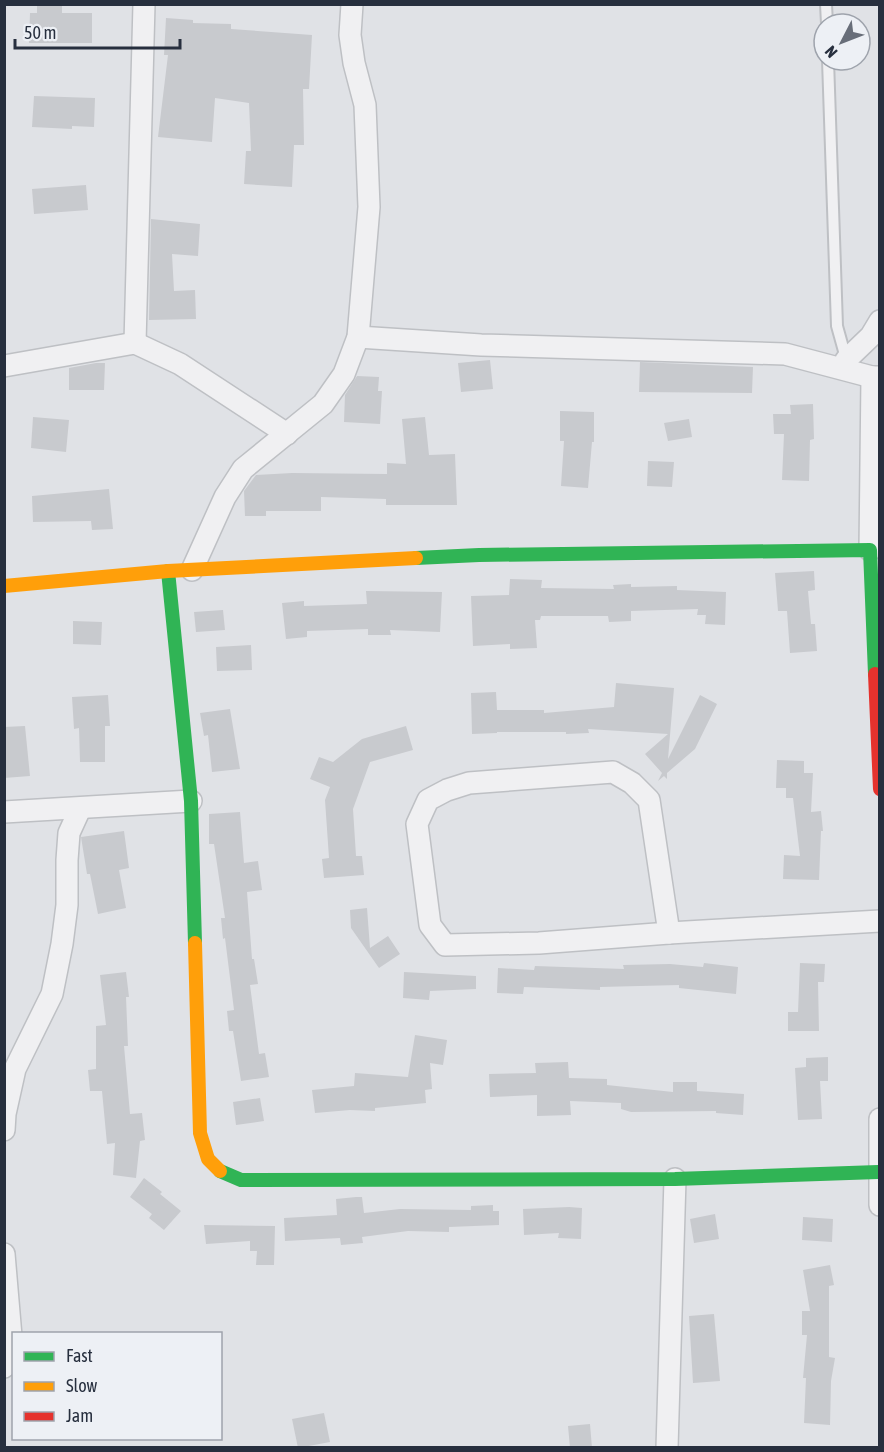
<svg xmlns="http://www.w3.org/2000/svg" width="884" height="1452" font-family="'Asap Condensed',sans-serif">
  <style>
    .building { fill: #c8cace }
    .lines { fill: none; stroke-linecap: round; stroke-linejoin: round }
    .lane-casing { stroke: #bec0c4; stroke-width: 14 }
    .street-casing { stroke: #bec0c4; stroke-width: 24 }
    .lane { stroke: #f0f0f2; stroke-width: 10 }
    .street { stroke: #f0f0f2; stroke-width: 21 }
    .fast { stroke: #30b455; stroke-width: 14 }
    .slow { stroke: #ff9f0a; stroke-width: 14 }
    .jam { stroke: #e5322d; stroke-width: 14 }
  </style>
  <rect width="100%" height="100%" fill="#e0e2e6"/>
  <g class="building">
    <polygon points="37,4 62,4 62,13 92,13 92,43 29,43 30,13 37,13"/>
    <polygon points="166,18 193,20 193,23 231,24 231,29 312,35 309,89 303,89 304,145 294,145 292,187 244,184 246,151 251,151 249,103 215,98 212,142 158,137 168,55 164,55"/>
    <polygon points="34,96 95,98 94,127 72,126 72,129 32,127"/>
    <polygon points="86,185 88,210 34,214 32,189"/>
    <polygon points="151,219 200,224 198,256 172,254 174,291 195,290 196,319 149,320"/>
    <polygon points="490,360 493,389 461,392 458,363"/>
    <polygon points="640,362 753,367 752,393 639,392"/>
    <polygon points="96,363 105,363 104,390 69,390 69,368"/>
    <polygon points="357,376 379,377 378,391 382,391 380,424 344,422 345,395"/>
    <polygon points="813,404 814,439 810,440 809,481 782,480 784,434 774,434 773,414 791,414 790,405"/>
    <polygon points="560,411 594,412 594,442 592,442 588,488 561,486 564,441 560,441"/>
    <polygon points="33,417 69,420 66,452 31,448"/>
    <polygon points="425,417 429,455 455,454 457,505 386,505 386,499 321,497 321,511 266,511 266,516 245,516 244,491 256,475 292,473 387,474 387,463 406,464 402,419"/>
    <polygon points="689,419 692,437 668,441 664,423"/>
    <polygon points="648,461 674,462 672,487 647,486"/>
    <polygon points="109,489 113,529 92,530 91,521 33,522 32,496"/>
    <polygon points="814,571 815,590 808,591 811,624 815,624 817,651 790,653 787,611 778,611 775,573"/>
    <polygon points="510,579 542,580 541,588 614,589 613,585 631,584 631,587 677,586 677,590 726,592 725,625 705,624 706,615 697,615 698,609 631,611 631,621 609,622 608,616 541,616 540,620 535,620 537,648 510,649 510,644 473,646 471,596 509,595"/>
    <polygon points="366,591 442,592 440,632 390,630 391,635 368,635 368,629 307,631 307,637 286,639 282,603 304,601 304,606 367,604"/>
    <polygon points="223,610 225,630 196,632 194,612"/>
    <polygon points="73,621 102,622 101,645 73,644"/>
    <polygon points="251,645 252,670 217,671 216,647"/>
    <polygon points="616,683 674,688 668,759 700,695 717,704 695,749 667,773 667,779 664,776 658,781 662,773 645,754 668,734 588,729 589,733 566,734 566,732 497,732 497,733 472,734 471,693 496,692 497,710 544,710 544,713 614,707"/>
    <polygon points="108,695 110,726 105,726 105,762 80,762 79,728 74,729 72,697"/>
    <polygon points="230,709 240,769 212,772 208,735 204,736 200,713"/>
    <polygon points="25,726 30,776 4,778 4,727"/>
    <polygon points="406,726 413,750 370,762 353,809 356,856 362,856 364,875 324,878 322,859 329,858 325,800 330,787 310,779 319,757 333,762 362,739"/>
    <polygon points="777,760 804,761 804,773 813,773 811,812 821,811 823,831 821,831 819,880 783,879 784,855 800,856 793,798 786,798 786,788 776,788"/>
    <polygon points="240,812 244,863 258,861 262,890 247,892 252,959 254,959 258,984 250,985 259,1054 265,1053 269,1077 241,1081 233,1031 229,1031 227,1011 234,1010 225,938 223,939 221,918 225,918 214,844 209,844 209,814"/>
    <polygon points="124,831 129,868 119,870 126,908 98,914 90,874 87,874 81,837"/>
    <polygon points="367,908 370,948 388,936 400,954 379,968 351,928 350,910"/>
    <polygon points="704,963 738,967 736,994 679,988 679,985 600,987 600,990 524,987 523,994 497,993 498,968 534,970 535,966 624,969 623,965 670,964 703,967"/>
    <polygon points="800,963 825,964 824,982 818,982 819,1031 788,1031 788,1012 798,1012"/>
    <polygon points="126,972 129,997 126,997 128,1046 124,1046 130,1114 142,1113 145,1140 140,1141 136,1178 113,1175 115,1143 107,1144 102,1091 90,1091 88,1070 96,1069 96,1026 106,1025 100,975"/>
    <polygon points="404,972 476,976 476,989 430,991 429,1000 403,998"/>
    <polygon points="415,1035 447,1040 443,1065 430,1063 432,1089 425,1090 426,1103 375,1108 375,1111 350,1110 315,1113 312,1090 354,1086 355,1073 408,1077"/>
    <polygon points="828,1057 828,1081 820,1081 822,1119 798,1120 795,1068 806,1067 806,1058"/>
    <polygon points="568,1062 569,1078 607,1079 607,1085 673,1092 673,1082 697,1082 697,1091 744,1094 743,1115 716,1113 716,1111 631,1112 621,1109 621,1103 570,1101 571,1115 537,1116 537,1095 490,1097 489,1074 536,1073 535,1063"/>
    <polygon points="260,1098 264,1121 236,1125 233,1102"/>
    <polygon points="144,1178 162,1192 160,1194 181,1211 164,1230 149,1218 152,1214 130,1197"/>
    <polygon points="356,1197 362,1197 364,1213 400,1209 471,1210 471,1206 493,1205 493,1211 499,1211 499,1225 449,1227 449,1232 408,1231 362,1237 363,1243 341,1245 340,1238 285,1241 284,1218 337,1215 336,1199"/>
    <polygon points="569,1207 582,1208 581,1239 558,1238 559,1233 524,1235 523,1209"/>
    <polygon points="715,1214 719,1239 694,1243 690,1219"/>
    <polygon points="803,1217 833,1219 832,1242 802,1240"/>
    <polygon points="204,1225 275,1226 274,1265 256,1265 257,1251 250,1251 250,1241 206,1244"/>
    <polygon points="830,1265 834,1285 829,1286 829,1357 835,1358 831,1381 830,1425 804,1423 806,1378 803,1378 807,1335 802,1335 802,1311 810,1311 803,1270"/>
    <polygon points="714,1314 720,1381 693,1383 689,1316"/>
    <polygon points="324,1413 330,1442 298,1448 292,1419"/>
    <polygon points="590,1424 592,1448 570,1448 568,1426"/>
  </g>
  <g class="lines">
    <g class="lane-casing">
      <g id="lane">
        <polyline points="826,4 827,24"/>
        <polyline points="828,60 837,326 847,362"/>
      </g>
    </g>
    <g class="street-casing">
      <g id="street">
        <polyline points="358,337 481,345 785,354 872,377"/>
        <polyline points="135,343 144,4"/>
        <polyline points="846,360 871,336 880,321"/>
        <polyline points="4,366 135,343 180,364 287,434"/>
        <polyline points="870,550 872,377 880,377"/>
        <polyline points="192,570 225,497 243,469 323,404 344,374 358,337 369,207 365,105 354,63 350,35 352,4"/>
        <polygon points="613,772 632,783 649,800 669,933 539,943 445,945 430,925 417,824 428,800 447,790 469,783"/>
        <polyline points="4,812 191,801"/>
        <polyline points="669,933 880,921"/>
        <polyline points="880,1119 880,1205"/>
        <polyline points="4,1130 5,1114 15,1069 52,994 62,944 67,905 67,860 69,833 80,809"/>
        <polyline points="4,1254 12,1348 11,1360 4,1367"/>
        <polyline points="667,1448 675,1179"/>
      </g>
    </g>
    <use href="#lane" class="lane"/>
    <use href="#street" class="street"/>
    <g class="fast">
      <polyline points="416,558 479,555 870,550 875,674"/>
      <polyline points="168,571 191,801 195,943"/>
      <polyline points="220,1171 241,1180 675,1179 878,1172"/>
    </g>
    <g class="slow">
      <polyline points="4,586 168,571 416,558"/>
      <polyline points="195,943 200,1133 208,1159 220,1171"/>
    </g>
    <polyline class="jam" points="875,674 880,789"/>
  </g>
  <rect width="884" height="1452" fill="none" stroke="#272f3e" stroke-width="12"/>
  <rect x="12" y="1332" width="210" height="108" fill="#edf0f5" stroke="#9ea3ac" stroke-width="1.5"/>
  <rect x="24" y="1352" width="30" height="9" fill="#30b455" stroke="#9ea3ac" stroke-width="1.5"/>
  <text x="66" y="1362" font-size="18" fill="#272f3e">Fast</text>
  <rect x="24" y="1382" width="30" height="9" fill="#ff9f0a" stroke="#9ea3ac" stroke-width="1.5"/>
  <text x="66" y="1392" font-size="18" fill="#272f3e">Slow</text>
  <rect x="24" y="1412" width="30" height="9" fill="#e5322d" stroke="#9ea3ac" stroke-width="1.5"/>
  <text x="66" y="1422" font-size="18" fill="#272f3e">Jam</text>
  <g transform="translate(842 42) rotate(228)"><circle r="28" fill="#edf0f5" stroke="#9ea3ac" stroke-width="1.5"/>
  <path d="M0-4.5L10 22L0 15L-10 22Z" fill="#686e79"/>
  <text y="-9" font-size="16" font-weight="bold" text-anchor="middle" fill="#272f3e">N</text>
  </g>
  <path d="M15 39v9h165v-9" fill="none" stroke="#272f3e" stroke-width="3"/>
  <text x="24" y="39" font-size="18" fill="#272f3e" stroke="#edf0f5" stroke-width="4.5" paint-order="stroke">50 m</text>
</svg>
